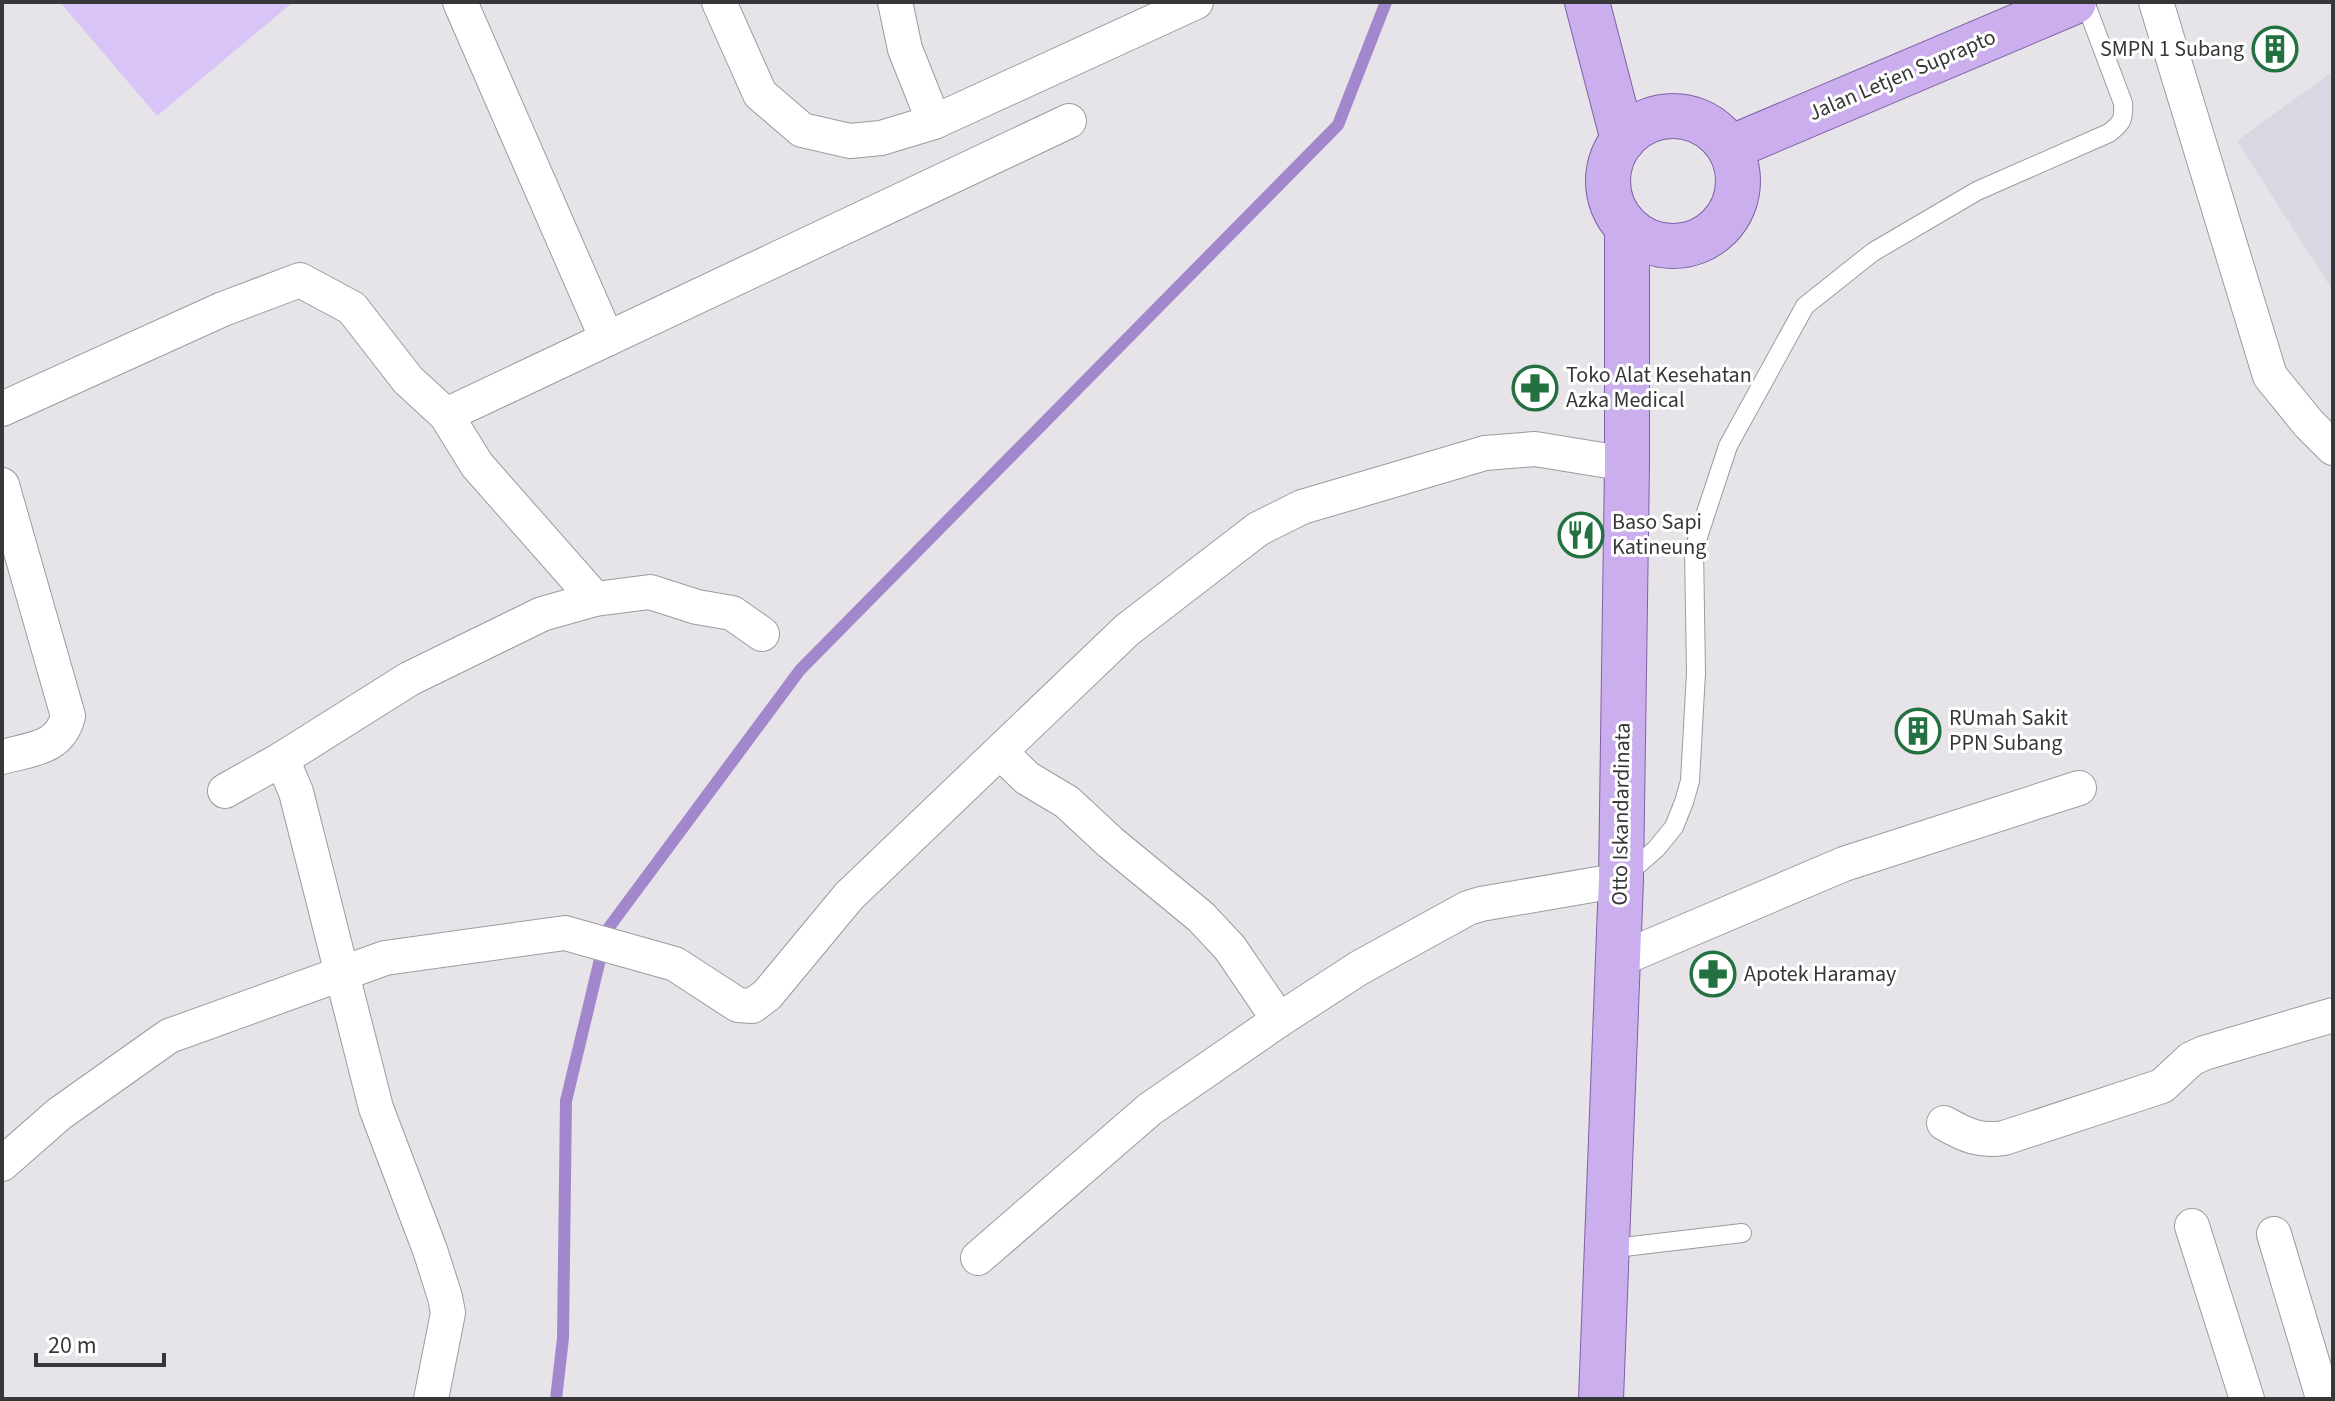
<svg xmlns="http://www.w3.org/2000/svg" width="2335" height="1401" font-family="'Source Sans 3',sans-serif">
  <style>
    .built { fill: #dbd7e2 }
    .green { fill: #d8c4f7 }
    .lines { fill: none; stroke-linecap: round; stroke-linejoin: round }
    .stream { stroke: #a387cc; stroke-width: 12 }
    .service-casing { stroke: #9c9b9f; stroke-width: 20 }
    .minor-casing { stroke: #9c9b9f; stroke-width: 36 }
    .primary-casing { stroke: #7f61a6; stroke-width: 46 }
    .service { stroke: #fff; stroke-width: 18 }
    .minor { stroke: #fff; stroke-width: 34 }
    .primary { stroke: #caaeed; stroke-width: 44 }
    .labels { text-anchor: middle; dominant-baseline: central; stroke-width: 6; stroke-linejoin: round; paint-order: stroke }
    .poi-label { font-size: 22px; fill: #373638; stroke: #fff; text-anchor: start }
    .street-label { font-size: 22px; fill: #373638; stroke: #fff }
  </style>
  <rect width="100%" height="100%" fill="#e6e4e8"/>
  <polygon class="built" points="2333,71 2333,291 2237,141"/>
  <polygon class="green" points="60,2 293,2 157,116"/>
  <g class="lines">
    <polyline class="stream" points="556,1399 563,1338 566,1101 607,930 800,670 1338,125 1386,2"/>
    <g class="service-casing">
      <g id="service">
        <path d="M1626 875 1656 849 1674 827 1684 802 1690 781 1696 673 1694 549 1728 446 1805 306 1873 252 1977 191 2109 133C2122 123 2124 120 2123 103L2085 2"/>
        <polyline points="1607,1249 1742,1233"/>
      </g>
    </g>
    <g class="minor-casing">
      <g id="minor">
        <polyline points="460,2 607,339"/>
        <polyline points="719,2 760,94 802,130 850,141 881,138 934,122 1196,2"/>
        <polyline points="895,2 905,49 934,122"/>
        <polyline points="2156,2 2270,376 2309,424 2333,448"/>
        <polyline points="2,409 223,309 300,280 352,308 408,380 446,415 1069,121"/>
        <polyline points="446,415 477,465 595,599"/>
        <path d="M2 485 68 716C60 749 31 749 2 757"/>
        <polyline points="1000,752 1027,778 1067,802 1110,842 1201,917 1230,948 1279,1020"/>
        <polyline points="282,759 296,792 376,1108 430,1250 445,1297 448,1313 431,1399"/>
        <polyline points="225,791 282,759 409,679 542,614 595,599 650,592 697,607 732,613 762,634"/>
        <polyline points="1618,960 1844,864 2079,788"/>
        <path d="M1944 1123C1965 1135 1980 1142 2004 1138L2162 1086 2191 1059 2204 1053 2333 1015"/>
        <polyline points="2,1164 59,1114 169,1036 385,958 565,933 675,964 738,1005 752,1006 767,995 849,896 1127,630 1258,529 1302,507 1485,453 1535,449 1627,464"/>
        <polyline points="2192,1226 2247,1399"/>
        <polyline points="2274,1234 2323,1398"/>
        <polyline points="978,1258 1150,1109 1279,1020 1359,968 1468,908 1481,904 1621,880"/>
      </g>
    </g>
    <g class="primary-casing">
      <g id="primary">
        <polyline points="1587,2 1623,140"/>
        <circle cx="1673" cy="181" r="65"/>
        <polyline points="1730,148 2074,2"/>
        <polyline points="1601,1399 1621,880 1627,464 1627,229"/>
      </g>
    </g>
    <use href="#service" class="service"/>
    <use href="#minor" class="minor"/>
    <use href="#primary" class="primary"/>
  </g>
  <defs>
    <g id="building-ring" transform="scale(2.3)"><circle r="9.5" fill="#fff" stroke="#237140" stroke-width="1.5"/><path d="M-4-6H4V6H1V3H-1V6H-4ZM-2.5-4.3h1.7v1.8h-1.7ZM.8-4.3h1.7v1.8H.8ZM-2.5-1h1.7V.8h-1.7ZM.8-1h1.7V.8H.8Z" fill="#237140"/></g>
    <g id="pharmacy-ring" transform="scale(2.3)"><circle r="9.5" fill="#fff" stroke="#237140" stroke-width="1.5"/><path d="M-2-6h4v4h4v4h-4v4h-4v-4h-4v-4h4Z" fill="#237140"/></g>
    <g id="restaurant-ring" transform="scale(2.3)"><circle r="9.5" fill="#fff" stroke="#237140" stroke-width="1.5"/><path d="M-5-6h1v4h1v-4h1v4h1v-4h1v5L-1.5 .5V6h-2V.5L-5-1ZM5-6V6H3V1.5H1.5Q1.5-4 5-6Z" fill="#237140"/></g>
  </defs>
  <g fill-rule="evenodd">
    <use href="#building-ring" x="2275" y="49"/>
    <use href="#pharmacy-ring" x="1535" y="388"/>
    <use href="#restaurant-ring" x="1581" y="535"/>
    <use href="#building-ring" x="1918" y="731"/>
    <use href="#pharmacy-ring" x="1713" y="974"/>
  </g>
  <g class="labels">
    <g class="poi-label">
      <text x="2244" y="49" text-anchor="end">SMPN 1 Subang</text>
      <text x="1566" y="375">Toko Alat Kesehatan<tspan x="1566" dy="25">Azka Medical</tspan></text>
      <text x="1612" y="522">Baso Sapi<tspan x="1612" dy="25">Katineung</tspan></text>
      <text x="1949" y="718">RUmah Sakit<tspan x="1949" dy="25">PPN Subang</tspan></text>
      <text x="1744" y="974">Apotek Haramay</text>
    </g>
    <g class="street-label">
      <text transform="translate(1902 75) rotate(-23)">Jalan Letjen Suprapto</text>
      <text transform="translate(1621 814) rotate(-89)">Otto Iskandardinata</text>
    </g>
  </g>
  <rect width="2335" height="1401" fill="none" stroke="#373638" stroke-width="8"/>
  <path d="M36 1353v12h128v-12" fill="none" stroke="#373638" stroke-width="4"/>
  <text x="48" y="1353" font-size="24" fill="#373638" stroke="#ffffff" stroke-width="6" paint-order="stroke">20 m</text>
</svg>
